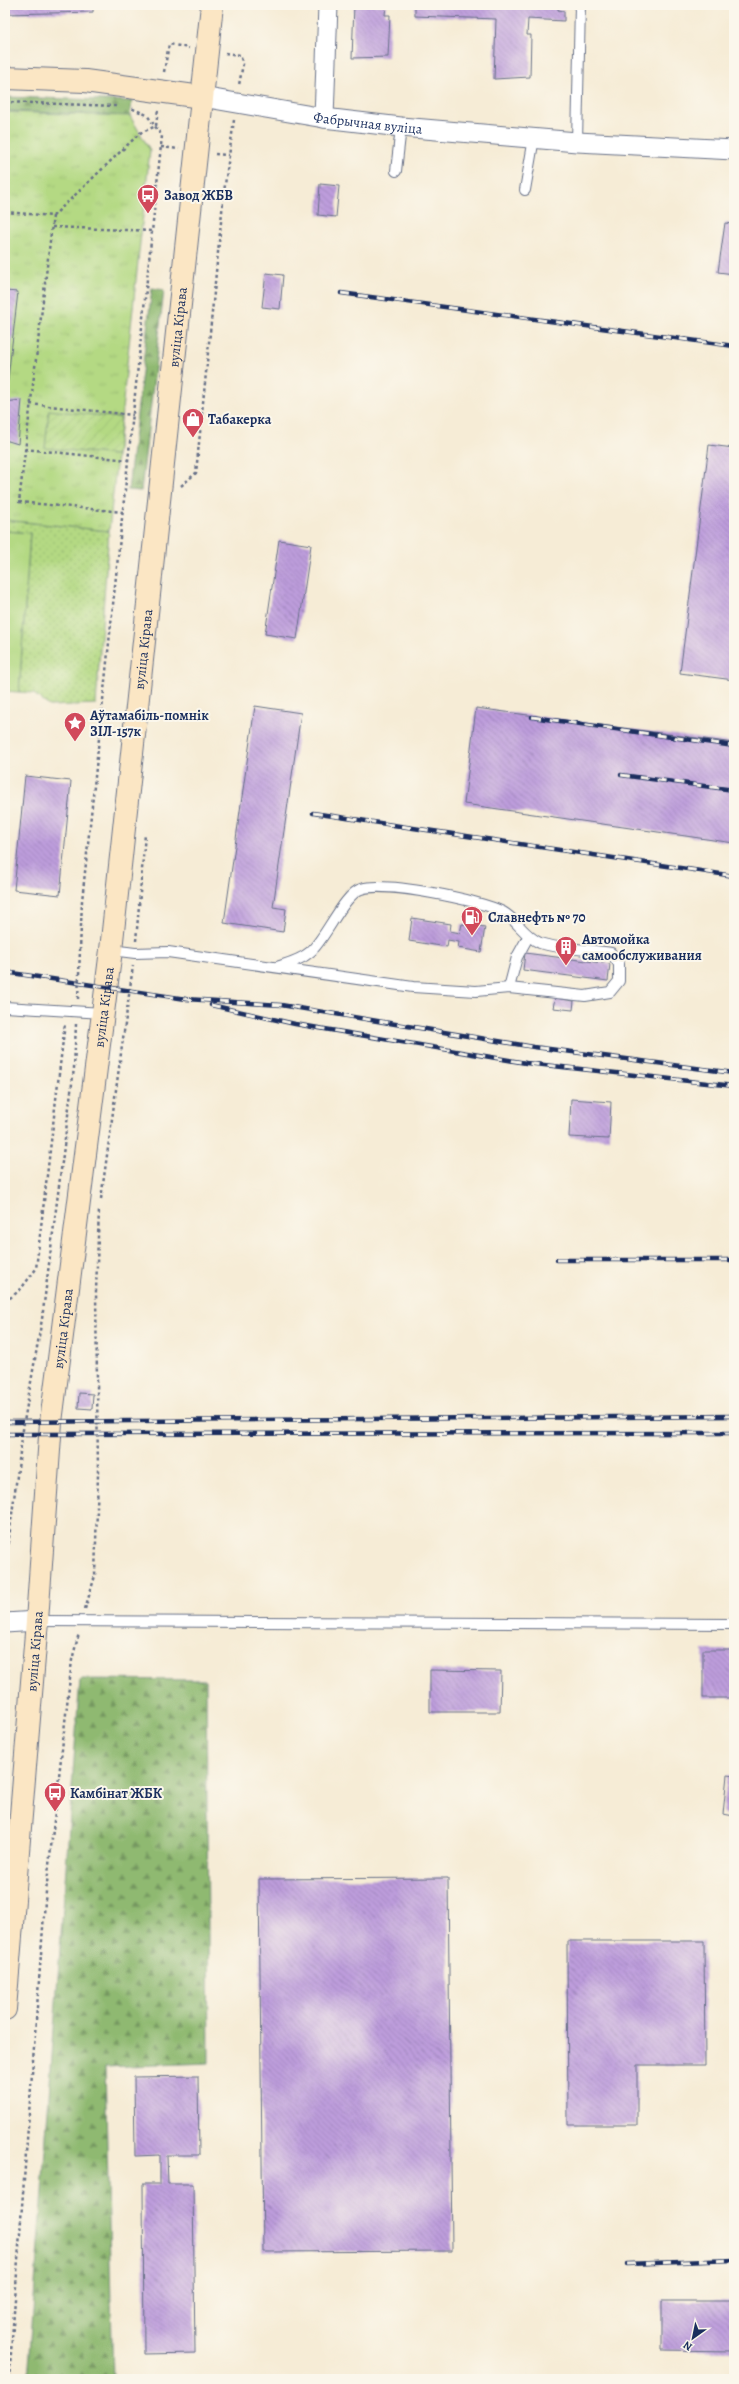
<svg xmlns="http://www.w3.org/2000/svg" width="739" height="2384" font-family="Alegreya,serif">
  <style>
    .grass { fill: url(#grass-dots); stroke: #688470 }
    .forest { fill: url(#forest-firs); stroke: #557468 }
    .park { fill: url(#park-tufts); stroke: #688470 }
    .garden { fill: url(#garden-furrows); stroke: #688470 }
    .pitch { fill: #b4d983; stroke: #688470 }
    .building { fill: url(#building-back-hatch) }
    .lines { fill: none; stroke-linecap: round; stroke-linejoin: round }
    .lane-casing { stroke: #687188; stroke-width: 12 }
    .street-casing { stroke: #687188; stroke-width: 21 }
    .secondary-casing { stroke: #687188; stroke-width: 24 }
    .path { stroke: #687188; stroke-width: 2.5; stroke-dasharray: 3 3; stroke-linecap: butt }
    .lane { stroke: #fff; stroke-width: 10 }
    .street { stroke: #fff; stroke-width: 19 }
    .secondary { stroke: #fbe6c4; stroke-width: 22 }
    .rail-casing { stroke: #1b2f5e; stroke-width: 4.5 }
    .rail { stroke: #fbf7ec; stroke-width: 3; stroke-dasharray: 9; stroke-linecap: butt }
    .labels { text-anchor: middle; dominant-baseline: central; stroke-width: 4; stroke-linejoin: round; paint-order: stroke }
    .street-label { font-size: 14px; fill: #1b2f5e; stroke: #fbf7ec }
    .poi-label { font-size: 14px; font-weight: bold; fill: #1b2f5e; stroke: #fbf7ec; text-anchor: start }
  </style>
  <defs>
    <pattern id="grass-dots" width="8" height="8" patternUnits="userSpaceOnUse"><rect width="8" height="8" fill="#b4d983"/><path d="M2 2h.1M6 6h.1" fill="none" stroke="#9abb74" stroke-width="1.8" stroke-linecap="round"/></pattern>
    <pattern id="forest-firs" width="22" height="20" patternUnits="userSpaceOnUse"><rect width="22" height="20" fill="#8fb971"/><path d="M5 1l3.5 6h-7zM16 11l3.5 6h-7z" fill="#749760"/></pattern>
    <pattern id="park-tufts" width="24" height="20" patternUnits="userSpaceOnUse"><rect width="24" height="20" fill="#b4d983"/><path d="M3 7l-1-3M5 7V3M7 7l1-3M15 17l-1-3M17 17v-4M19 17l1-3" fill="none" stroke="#9abb74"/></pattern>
    <pattern id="garden-furrows" width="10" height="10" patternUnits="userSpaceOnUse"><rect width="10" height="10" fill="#b4d983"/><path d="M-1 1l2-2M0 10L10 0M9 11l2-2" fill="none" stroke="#9abb74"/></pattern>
    <pattern id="building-back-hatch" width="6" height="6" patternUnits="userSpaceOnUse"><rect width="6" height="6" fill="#bd9ddc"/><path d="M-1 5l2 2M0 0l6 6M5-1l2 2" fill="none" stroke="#9980b6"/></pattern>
  </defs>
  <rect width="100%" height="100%" fill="#fbf7ec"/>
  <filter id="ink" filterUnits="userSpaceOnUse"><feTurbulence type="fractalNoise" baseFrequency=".025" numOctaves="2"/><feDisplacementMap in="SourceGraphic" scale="8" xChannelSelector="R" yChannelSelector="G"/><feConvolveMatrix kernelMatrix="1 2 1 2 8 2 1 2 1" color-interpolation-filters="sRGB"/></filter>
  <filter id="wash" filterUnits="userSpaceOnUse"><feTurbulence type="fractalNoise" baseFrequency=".012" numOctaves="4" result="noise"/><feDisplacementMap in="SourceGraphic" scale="16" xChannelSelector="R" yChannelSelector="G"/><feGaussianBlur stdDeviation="0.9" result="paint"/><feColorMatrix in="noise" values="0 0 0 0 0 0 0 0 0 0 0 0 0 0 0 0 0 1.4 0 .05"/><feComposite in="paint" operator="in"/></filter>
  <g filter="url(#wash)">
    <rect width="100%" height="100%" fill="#f6ecd6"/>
    <polygon class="grass" points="5,520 109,531 96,704 49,706 33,693 19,692 30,533 5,531"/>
    <g class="forest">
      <polygon points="5,97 132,101 130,116 5,111"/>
      <polygon points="152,288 164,290 141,491 128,490"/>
      <polygon points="80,1679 206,1680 209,2063 105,2067 113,2379 28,2379"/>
    </g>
    <polygon class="park" points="5,112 130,116 150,150 109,531 5,520"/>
    <polygon class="garden" points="49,410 121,418 117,455 45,448"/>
    <polygon class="pitch" points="5,531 30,533 19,692 5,691"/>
    <g id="blocks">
      <g class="building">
        <polygon points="5,5 93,5 93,12 5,14"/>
        <polygon points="354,5 386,5 385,15 390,15 388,57 352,58"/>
        <polygon points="415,5 558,5 558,10 564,11 564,21 528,19 527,35 531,35 530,77 494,79 496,19 415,16"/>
        <polygon points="320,184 339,186 336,217 318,215"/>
        <polygon points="725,223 734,224 734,274 718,272"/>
        <polygon points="266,273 283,275 280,309 262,307"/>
        <polygon points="5,291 18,292 6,396 5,396"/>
        <polygon points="22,400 18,444 5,440 5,402"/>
        <polygon points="709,445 734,448 734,680 680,673"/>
        <polygon points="279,540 311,545 297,639 265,634"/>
        <polygon points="255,706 301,713 273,907 286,909 283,932 224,923"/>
        <polygon points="476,708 734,743 734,843 464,804"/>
        <polygon points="25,776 71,781 60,895 14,890"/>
        <polygon points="412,918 451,924 450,931 460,933 462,924 485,927 481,952 458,948 459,942 448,940 447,947 409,941"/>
        <polygon points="525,953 610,964 608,981 523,970"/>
        <polygon points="555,998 574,1001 573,1010 553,1008"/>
        <polygon points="571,1099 611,1102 609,1139 569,1137"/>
        <polygon points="79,1393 93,1394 92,1409 78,1408"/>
        <rect x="703" y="1650" width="31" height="48"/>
        <polygon points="430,1670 501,1671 500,1712 430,1712"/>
        <polygon points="727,1775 734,1776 734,1816 723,1814"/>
        <polygon points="448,1878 452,2251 263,2252 259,1879"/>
        <polygon points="567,1941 704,1941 705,2065 637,2065 637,2125 568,2125"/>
        <polygon points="198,2076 199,2155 167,2155 168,2184 193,2184 195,2353 144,2354 143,2184 160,2184 160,2155 135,2156 134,2077"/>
        <polygon points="662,2301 734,2301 734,2351 662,2350"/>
      </g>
    </g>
  </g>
  <g filter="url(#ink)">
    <use href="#blocks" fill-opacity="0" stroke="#687188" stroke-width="1"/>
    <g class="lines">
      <g class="lane-casing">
        <g id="lane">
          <polyline points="577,142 580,5"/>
          <polyline points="396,171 401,127"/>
          <polyline points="525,190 534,138"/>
          <path d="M111 950 135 953 168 952 413 987 476 991 509 988 585 996 610 992 619 981V964L611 953C591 949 556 949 540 943 524 936 517 920 503 912 481 900 384 881 361 889 344 894 325 940 310 952 301 960 289 963 277 967"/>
          <polyline points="509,988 517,957 528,937"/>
          <polyline points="5,1007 103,1013"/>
          <polyline points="37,1621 734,1624"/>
        </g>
      </g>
      <g class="street-casing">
        <g id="street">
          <path id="s1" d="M202 97 324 118 401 127 577 142 734 150"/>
          <polyline points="324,118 328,5"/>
          <polyline points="5,1623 37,1621"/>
        </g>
      </g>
      <g class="secondary-casing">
        <g id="secondary">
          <polyline points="5,78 85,81 202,97"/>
          <path id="s2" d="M5 2009 37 1621 51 1422 111 950 212 5"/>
        </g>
      </g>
      <g class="path">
        <polyline points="225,53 240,55 243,64 239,85"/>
        <polyline points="164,72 169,44 189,48"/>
        <polyline points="5,102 116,106"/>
        <polyline points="161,147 179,149"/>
        <polyline points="215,154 229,155"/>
        <polyline points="5,212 53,216 140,133 156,126 158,109"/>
        <polyline points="53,216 19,502 123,512"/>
        <polyline points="52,227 152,231"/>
        <polyline points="30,404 133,415"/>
        <polyline points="25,449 128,460"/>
        <polyline points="181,486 196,473 224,192 234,120"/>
        <polyline points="136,941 145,834"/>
        <polyline points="78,999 82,901 162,136 147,115 131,108"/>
        <polyline points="101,1199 133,966"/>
        <polyline points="5,1302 20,1290 36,1269 65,1023"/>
        <polyline points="5,1568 24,1422 42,1319 74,1068 76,1024"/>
        <polyline points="85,1609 95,1576 98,1474 96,1291 99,1209"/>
        <polyline points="9,2379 45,1901 72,1660 79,1633"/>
      </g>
      <use href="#lane" class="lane"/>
      <use href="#street" class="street"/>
      <use href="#secondary" class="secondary"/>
      <g class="rail-casing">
        <g id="rail">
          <polyline points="341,293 734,346"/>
          <polyline points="532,717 734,746"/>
          <polyline points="621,775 734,790"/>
          <polyline points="313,813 734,876"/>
          <polyline points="5,972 186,999 281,1005 534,1047 734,1073"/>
          <polyline points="211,1005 295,1024 526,1063 734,1086"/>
          <polyline points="557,1260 734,1260"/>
          <polyline points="5,1422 734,1416"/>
          <polyline points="5,1434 734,1433"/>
          <polyline points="627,2264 734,2260"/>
        </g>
      </g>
      <use href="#rail" class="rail"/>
    </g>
  </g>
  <defs>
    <g id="bus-pin" transform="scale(1.15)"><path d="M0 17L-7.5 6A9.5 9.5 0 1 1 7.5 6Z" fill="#d1495b" stroke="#fbf7ec"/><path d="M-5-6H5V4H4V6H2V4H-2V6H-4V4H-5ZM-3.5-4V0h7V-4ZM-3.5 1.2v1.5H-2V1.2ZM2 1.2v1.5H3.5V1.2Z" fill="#fff"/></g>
    <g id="shop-pin" transform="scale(1.15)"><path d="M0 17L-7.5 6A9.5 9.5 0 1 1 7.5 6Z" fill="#d1495b" stroke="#fbf7ec"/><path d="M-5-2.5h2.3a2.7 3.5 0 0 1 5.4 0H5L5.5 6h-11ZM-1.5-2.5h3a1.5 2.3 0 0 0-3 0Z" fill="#fff"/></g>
    <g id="sight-pin" transform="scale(1.15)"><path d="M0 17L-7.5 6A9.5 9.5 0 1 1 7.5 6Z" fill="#d1495b" stroke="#fbf7ec"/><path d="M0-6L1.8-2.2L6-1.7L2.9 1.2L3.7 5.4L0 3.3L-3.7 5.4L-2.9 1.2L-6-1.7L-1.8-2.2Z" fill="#fff"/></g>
    <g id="fuel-pin" transform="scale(1.15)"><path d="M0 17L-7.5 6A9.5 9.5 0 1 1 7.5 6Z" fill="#d1495b" stroke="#fbf7ec"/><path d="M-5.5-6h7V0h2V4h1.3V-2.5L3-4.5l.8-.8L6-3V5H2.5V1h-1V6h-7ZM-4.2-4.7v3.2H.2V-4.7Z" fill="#fff"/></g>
    <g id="building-pin" transform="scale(1.15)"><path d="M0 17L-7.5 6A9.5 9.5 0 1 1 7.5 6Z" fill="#d1495b" stroke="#fbf7ec"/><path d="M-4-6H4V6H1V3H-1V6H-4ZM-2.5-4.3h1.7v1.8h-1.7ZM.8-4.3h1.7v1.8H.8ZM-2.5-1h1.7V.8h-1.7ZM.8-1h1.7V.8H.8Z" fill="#fff"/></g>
  </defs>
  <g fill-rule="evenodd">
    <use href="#bus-pin" x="148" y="195"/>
    <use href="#shop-pin" x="193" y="419"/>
    <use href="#sight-pin" x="75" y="723"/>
    <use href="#fuel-pin" x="472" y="917"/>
    <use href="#building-pin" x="566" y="947"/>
    <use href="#bus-pin" x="55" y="1793"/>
  </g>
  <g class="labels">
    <g class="street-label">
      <text stroke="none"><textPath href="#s1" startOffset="168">Фабрычная вуліца</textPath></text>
      <text stroke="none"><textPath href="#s2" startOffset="1691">вуліца Кірава</textPath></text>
      <text stroke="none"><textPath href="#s2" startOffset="1367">вуліца Кірава</textPath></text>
      <text stroke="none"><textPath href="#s2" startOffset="1007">вуліца Кірава</textPath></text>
      <text stroke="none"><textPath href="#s2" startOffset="683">вуліца Кірава</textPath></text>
      <text stroke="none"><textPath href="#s2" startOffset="359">вуліца Кірава</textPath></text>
    </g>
    <g class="poi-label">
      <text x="164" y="195">Завод ЖБВ</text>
      <text x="208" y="419">Табакерка</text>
      <text x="90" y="715">Аўтамабіль-помнік<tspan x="90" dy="16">ЗІЛ-157к</tspan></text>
      <text x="488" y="917">Славнефть № 70</text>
      <text x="582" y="939">Автомойка<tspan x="582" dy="16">самообслуживания</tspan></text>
      <text x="70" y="1793">Камбінат ЖБК</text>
    </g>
  </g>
  <rect width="739" height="2384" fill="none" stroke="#fbf7ec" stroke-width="20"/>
  <g transform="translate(693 2338) rotate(213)" stroke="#fbf7ec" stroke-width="3" paint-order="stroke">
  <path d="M0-3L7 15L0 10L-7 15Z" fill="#1b2f5e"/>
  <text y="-6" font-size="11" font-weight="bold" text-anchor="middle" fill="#1b2f5e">N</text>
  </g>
</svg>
